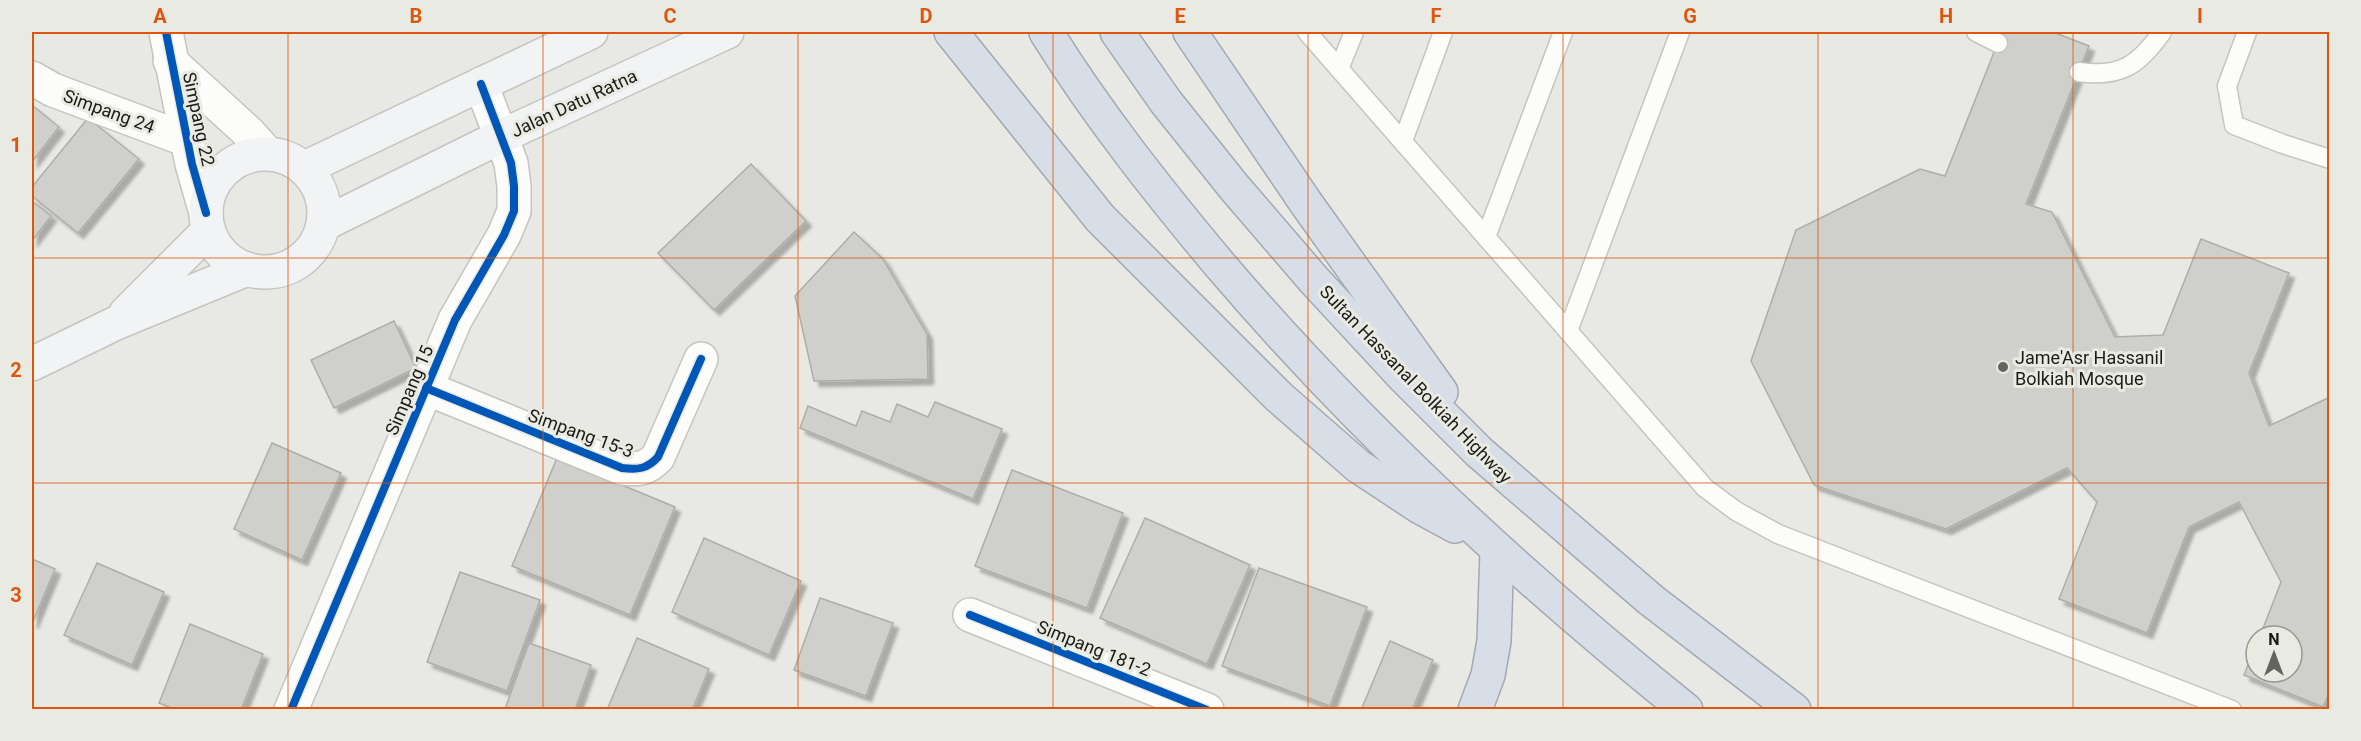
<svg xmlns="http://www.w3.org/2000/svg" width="2361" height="741" font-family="Roboto,sans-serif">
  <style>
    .building { fill: #cfd0cc; stroke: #adaeaa; stroke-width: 1.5; filter: url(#shadow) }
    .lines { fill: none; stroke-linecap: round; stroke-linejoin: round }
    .service-casing { stroke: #c4c5c1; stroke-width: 21 }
    .minor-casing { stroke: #c4c5c1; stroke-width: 36 }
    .secondary-casing { stroke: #c4c5c1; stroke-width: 36 }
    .motorway-casing { stroke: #a3a9b0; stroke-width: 36 }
    .service { stroke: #fcfcfb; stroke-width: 18 }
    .minor { stroke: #fcfcfb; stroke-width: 33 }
    .secondary { stroke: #f1f3f5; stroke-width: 33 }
    .motorway { stroke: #d8dee7; stroke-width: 33 }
    .cycleway-casing { stroke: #e9ebe2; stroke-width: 11 }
    .cycleway { stroke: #0057b8; stroke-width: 8 }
    .grid { fill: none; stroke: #de560d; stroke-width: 1.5; stroke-opacity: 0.55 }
    .poi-dot { fill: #63635f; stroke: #e9ebe2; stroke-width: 2 }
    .labels { text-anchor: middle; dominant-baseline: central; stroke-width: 6; stroke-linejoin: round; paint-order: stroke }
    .street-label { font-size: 18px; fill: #1b1b18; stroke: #e9ebe2 }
    .poi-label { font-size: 18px; fill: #1b1b18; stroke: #e9ebe2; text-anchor: start }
    .neatline { fill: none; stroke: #de560d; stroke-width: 2 }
    .grid-label { font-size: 20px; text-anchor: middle; font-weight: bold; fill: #de560d }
  </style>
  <defs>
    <filter id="shadow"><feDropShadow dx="5.5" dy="5.5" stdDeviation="1.5" flood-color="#0004"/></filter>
  </defs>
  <rect width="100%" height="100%" fill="#e8e9e4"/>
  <g class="building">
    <polygon points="2002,32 2053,32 2089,46 2026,204 2052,212 2115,337 2163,335 2201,239 2289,273 2249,373 2269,426 2330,397 2330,691 2323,707 2244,675 2256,645 2256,672 2292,672 2292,636 2260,636 2281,582 2239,502 2189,527 2147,633 2059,599 2097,502 2067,468 1946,529 1814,485 1751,361 1796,230 1920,169 1945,176"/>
    <polygon points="32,105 59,127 32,162"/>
    <polygon points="88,118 139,159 78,233 32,196 32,187"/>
    <polygon points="751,164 806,221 714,310 658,253"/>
    <polygon points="32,201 51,216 32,241"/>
    <polygon points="854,232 883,259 927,334 928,379 814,381 795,296"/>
    <polygon points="394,321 416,368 334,408 311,360"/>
    <polygon points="935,402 1002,429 973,499 800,428 808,406 856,426 862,411 890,422 897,404 928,417"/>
    <polygon points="272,443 341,473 302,560 234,529"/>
    <polygon points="557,458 675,507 630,615 512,566"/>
    <polygon points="1012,470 1123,513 1087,608 975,566"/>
    <polygon points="1145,518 1250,565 1207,664 1100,618"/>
    <polygon points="704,538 801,581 769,655 672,612"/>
    <polygon points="32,559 55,569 32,624"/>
    <polygon points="97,563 164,592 132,665 64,635"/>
    <polygon points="1259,568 1367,607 1330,706 1222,666"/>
    <polygon points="460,572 540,600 507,691 427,662"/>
    <polygon points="820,598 893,623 866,696 794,670"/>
    <polygon points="190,624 263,654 241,710 176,710 159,703"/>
    <polygon points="637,638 709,669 692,710 607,710"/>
    <polygon points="1390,641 1433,660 1412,710 1361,710"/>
    <polygon points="529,643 591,665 575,710 505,709"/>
  </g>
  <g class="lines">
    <g class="service-casing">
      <g id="service">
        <polyline points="1307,32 1568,331"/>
        <polyline points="1680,32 1568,331 1705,488 1736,511 1778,534 2232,710"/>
        <polyline points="1976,32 1998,43"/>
        <polyline points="2247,32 2227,86 2234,125 2283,144 2330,159"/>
        <polyline points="1339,69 1354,32"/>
        <path d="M2079 72C2120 78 2139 65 2162 32"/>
        <polyline points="1403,141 1443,32"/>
        <polyline points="1486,237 1563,32"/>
      </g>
    </g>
    <g class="minor-casing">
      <g id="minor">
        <polyline points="166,32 192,164 206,213"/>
        <polyline points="170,61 249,133 267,153"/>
        <polyline points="32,78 53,90 187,140"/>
        <path d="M426 388 622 468C638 470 647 469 658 457L701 359"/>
        <polyline points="970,615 1207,710"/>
        <polyline points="291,710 455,320 504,235 514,211 514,186 511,163 481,84"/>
      </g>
    </g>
    <g class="secondary-casing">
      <g id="secondary">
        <circle cx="265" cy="213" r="59"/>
        <polyline points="305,168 591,32"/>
        <polyline points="324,224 502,136 727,32"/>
        <polyline points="126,313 208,231"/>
        <polyline points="32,364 116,323 247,269"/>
      </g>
    </g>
    <g class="motorway-casing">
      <g id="motorway">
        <polyline points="951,32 1100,218 1279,397 1358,466 1420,507 1455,526"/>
        <path d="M1046 32C1097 114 1158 191 1220 265 1360 429 1518 575 1686 710"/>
        <polyline points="1117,32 1166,102 1234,187 1314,280 1402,375 1479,452 1651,600 1794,710"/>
        <polyline points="1190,32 1306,203 1441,392"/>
        <polyline points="1475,710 1488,675 1494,641 1497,551"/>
      </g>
    </g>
    <use href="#service" class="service"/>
    <use href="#minor" class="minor"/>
    <use href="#secondary" class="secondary"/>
    <use href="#motorway" class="motorway"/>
    <g class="cycleway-casing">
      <g id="cycleway">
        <polyline points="166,32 192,164 206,213"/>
        <path d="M426 388 622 468C638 470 647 469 658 457L701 359"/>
        <polyline points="970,615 1207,710"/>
        <polyline points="291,710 455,320 504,235 514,211 514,186 511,163 481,84"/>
      </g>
    </g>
    <use href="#cycleway" class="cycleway"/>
  </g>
  <path class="grid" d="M288 32V710M543 32V710M798 32V710M1053 32V710M1308 32V710M1563 32V710M1818 32V710M2073 32V710M32 258H2330M32 483H2330"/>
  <circle class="poi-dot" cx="2003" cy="367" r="6"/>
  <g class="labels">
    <g class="street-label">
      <text transform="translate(574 103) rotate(-25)">Jalan Datu Ratna</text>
      <text transform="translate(109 111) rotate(20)">Simpang 24</text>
      <text transform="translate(199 119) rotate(78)">Simpang 22</text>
      <text transform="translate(1416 384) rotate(46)">Sultan Hassanal Bolkiah Highway</text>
      <text transform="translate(409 390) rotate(-67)">Simpang 15</text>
      <text transform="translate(581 433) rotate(20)">Simpang 15-3</text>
      <text transform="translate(1094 648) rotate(22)">Simpang 181-2</text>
    </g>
    <g class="poi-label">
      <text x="2015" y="357">Jame'Asr Hassanil<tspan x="2015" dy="21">Bolkiah Mosque</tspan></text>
    </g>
  </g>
  <rect width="2361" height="741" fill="none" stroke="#e9ebe2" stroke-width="66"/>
  <g transform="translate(2274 654)"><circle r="28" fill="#e9ebe2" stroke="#979891" stroke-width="1.5"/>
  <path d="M0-4.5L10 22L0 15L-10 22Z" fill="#63635f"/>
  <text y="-9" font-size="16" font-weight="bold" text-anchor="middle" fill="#1b1b18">N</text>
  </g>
  <rect x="33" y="33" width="2295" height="675" class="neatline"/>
  <g class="grid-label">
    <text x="160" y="23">A</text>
    <text x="416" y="23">B</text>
    <text x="670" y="23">C</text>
    <text x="926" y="23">D</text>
    <text x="1180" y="23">E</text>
    <text x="1436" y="23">F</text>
    <text x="1690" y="23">G</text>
    <text x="1946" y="23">H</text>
    <text x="2200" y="23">I</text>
    <text x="16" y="152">1</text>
    <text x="16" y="377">2</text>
    <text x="16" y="602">3</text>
  </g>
</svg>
